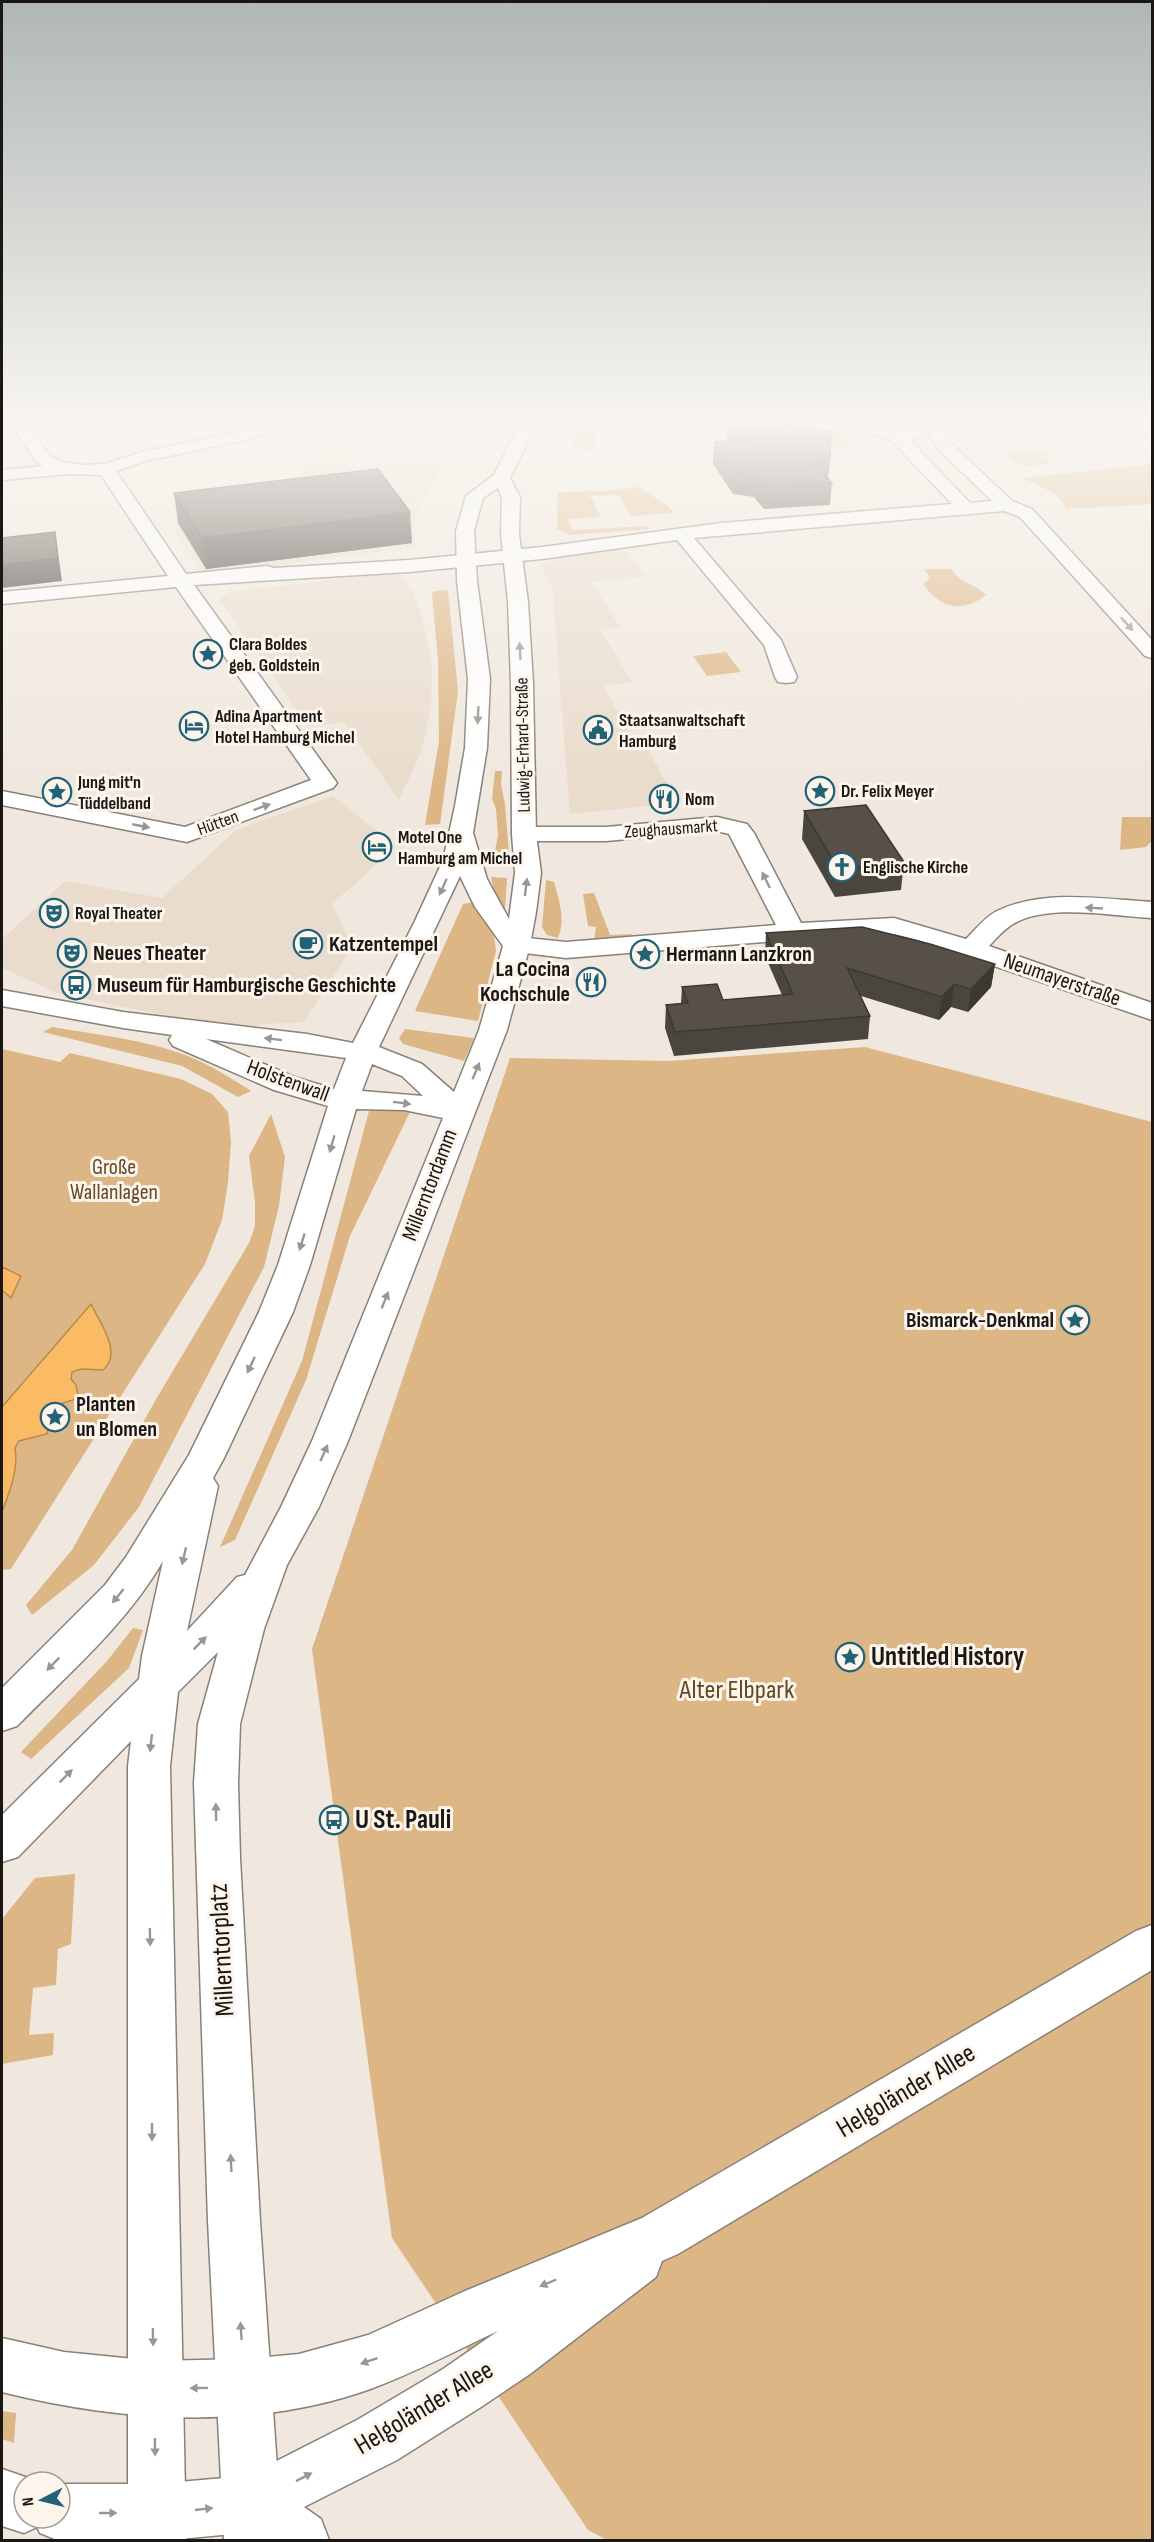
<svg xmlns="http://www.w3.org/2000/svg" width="1154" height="2542" font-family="'Sofia Sans Condensed',sans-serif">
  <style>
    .built { fill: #e9dccc }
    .green { fill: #ddb686 }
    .water { fill: #fbbb65; stroke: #b88a4d; stroke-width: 1.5 }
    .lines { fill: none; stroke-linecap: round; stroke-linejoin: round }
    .minor-casing { stroke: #888178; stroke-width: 3 }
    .major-casing { stroke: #888178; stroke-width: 3 }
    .minor { fill: #fff; fill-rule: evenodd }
    .major { fill: #fff; fill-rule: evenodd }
    .wall { fill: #4a453e }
    .shaded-wall { fill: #3c3832 }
    .building { fill: #565048; stroke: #3c3832; stroke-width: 1.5 }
    .oneway { fill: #989795 }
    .labels { text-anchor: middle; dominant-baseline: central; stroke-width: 6; stroke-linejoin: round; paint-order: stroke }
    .far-poi-label { font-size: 18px; font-weight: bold; fill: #1a1714; stroke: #fdf5eb; text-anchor: start }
    .far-street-label { font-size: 18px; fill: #1a1714; stroke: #fdf5eb }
    .poi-label { font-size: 22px; font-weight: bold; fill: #1a1714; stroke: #fdf5eb; text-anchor: start }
    .street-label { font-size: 22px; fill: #1a1714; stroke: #fdf5eb }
    .park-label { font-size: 22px; fill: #634925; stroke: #fdf5eb }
    .near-poi-label { font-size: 27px; font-weight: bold; fill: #1a1714; stroke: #fdf5eb; text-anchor: start }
    .near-park-label { font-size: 27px; fill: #634925; stroke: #fdf5eb }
    .near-street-label { font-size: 27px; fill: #1a1714; stroke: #fdf5eb }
  </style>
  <rect width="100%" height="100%" fill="#f0e8de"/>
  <g class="built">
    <polygon points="348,422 477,422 463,434 353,426 344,424"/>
    <polygon points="329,452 441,465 419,508 415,523 415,545 408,548 208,575 202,574 171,524 319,505 295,477"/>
    <polygon points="624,546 645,577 592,582 620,627 600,629 632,682 603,686 640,751 648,750 678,803 570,814 552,585 539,565 556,559"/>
    <polygon points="399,572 410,587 421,613 431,656 432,674 430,713 421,752 399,800 344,722 309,727 219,599 229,592"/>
    <polygon points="333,796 395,846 351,888 332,903 352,947 304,1022 265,1024 235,1030 57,993 2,968 2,939 65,881 162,898 236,830"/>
  </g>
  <g class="green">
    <polygon points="581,422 599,422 594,450 571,449"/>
    <polygon points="787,422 805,422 838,433 853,441 844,448 782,426"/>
    <polygon points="1044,451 1049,455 1045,457 1051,464 1026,466 1022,463 1017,463 1005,453"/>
    <path d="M1152 464V504L1066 509C1060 492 1037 485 1022 478Z"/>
    <polygon points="639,487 669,507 673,513 631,516 619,495 590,496 601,517 567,519 572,530 647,526 649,529 570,535 557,529 558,492 606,491"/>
    <path d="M925 569H951C961 584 973 582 986 595 962 614 940 608 923 584L930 578Z"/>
    <polygon points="448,590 458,691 440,824 425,825 439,741 438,661 432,593 435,591"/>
    <polygon points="726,652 741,672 707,676 693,656"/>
    <polygon points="495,771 502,771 501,784 505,804 510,866 492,864 498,836 496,809 492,799"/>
    <polygon points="1122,817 1152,817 1152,841 1146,847 1120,850"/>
    <polygon points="491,877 507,878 505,910 498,913"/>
    <path d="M546 880 554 882C559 901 566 919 558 938L547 935 542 927Z"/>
    <polygon points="594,893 610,935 632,934 629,937 594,940 596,927 588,926 583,894"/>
    <polygon points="474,902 494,935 496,951 478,1021 415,1011 463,904"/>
    <path d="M52 1027C99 1035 151 1040 195 1059 215 1068 233 1079 251 1091L238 1097 182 1066 43 1032Z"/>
    <polygon points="405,1029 474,1038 464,1061 403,1044 399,1038"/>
    <polygon points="865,1047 1152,1122 1152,2540 607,2540 588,2530 392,2238 312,1649 510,1058 668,1061"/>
    <polygon points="2,1049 60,1062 70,1053 181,1079 212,1094 228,1112 231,1142 228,1183 222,1220 205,1264 11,1569 2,1570"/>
    <polygon points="402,1110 410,1112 350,1236 306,1380 235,1540 220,1547 302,1361 369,1111"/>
    <polygon points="271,1114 285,1157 279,1206 264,1267 139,1507 94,1565 32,1615 26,1605 72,1550 155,1401 249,1243 255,1226 255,1203 249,1156"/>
    <polygon points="133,1628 143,1630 129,1668 31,1759 21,1752 107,1661"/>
    <polygon points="75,1874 71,1944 58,1949 56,1985 33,1988 29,2035 54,2033 53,2055 2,2064 2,1919 35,1878"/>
    <polygon points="2,2411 16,2413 14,2443 2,2439"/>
  </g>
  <g class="water">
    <polygon points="2,1267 21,1276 11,1298 2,1290"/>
    <path d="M91 1304C100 1323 123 1353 103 1370L81 1369 72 1372 71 1379 76 1385 78 1395 76 1399 47 1408 50 1419 47 1434 19 1441 15 1448C19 1469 9 1493 2 1512V1407Z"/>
  </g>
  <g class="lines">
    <g class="minor-casing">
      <g id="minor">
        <polygon points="10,422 26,422 49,455 63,462 81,465 105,464 141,452 238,432 251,428 253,422 269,422 264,434 250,439 145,461 116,471 186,574 267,566 274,568 409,560 542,547 721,523 952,504 891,440 838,425 836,422 863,422 897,431 925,431 927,434 925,437 910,440 970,503 992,501 939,450 922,422 938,422 951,443 1012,501 1032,509 1152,640 1152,658 1145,656 1020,517 1004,511 694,538 781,640 797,677 794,682 786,683 778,682 775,677 764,645 677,540 542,559 409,572 194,585 337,783 333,788 187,842 2,805 2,791 185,827 311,780 176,587 2,604 2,592 168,576 101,475 68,474 2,480 2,470 43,466 37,463"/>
        <polygon points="1116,422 1140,422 1152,426 1152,436 1118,425"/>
        <path d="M717 817 747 824 754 833 801 923 894 918 966 939C976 929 985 917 997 911 1044 889 1103 899 1152 902V918C1113 916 1047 903 1013 924 1003 930 996 939 989 946L1152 1003V1020L918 940 894 934H865L566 958 508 951 504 945 508 939 517 937 566 942 776 925 729 834 717 831 606 841H524L515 839 512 834 515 829 524 827H606Z"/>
        <path d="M1152 1925V1970L678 2254 662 2261 656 2277 530 2374 481 2407 397 2460 304 2507 321 2519 329 2540H253L243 2533 169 2540H57L40 2533 37 2527 24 2533 2 2526V2469L40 2482H24V2518H60V2484H156L247 2476 357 2420 443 2369 498 2331C457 2350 416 2372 373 2388 256 2431 121 2422 2 2392V2338L64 2352 154 2361 245 2359 299 2354 368 2335 465 2291 642 2218 1136 1931Z"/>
      </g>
    </g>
    <g class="major-casing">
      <path id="major" d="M521 422H537L510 478 520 497 519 534 528 602 533 683 536 834 541 873 536 912 530 945 507 1030 348 1441 319 1507 287 1565 264 1629 240 1724 238 1783 240 1858 260 2221 282 2540H224L208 2221 194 1783 198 1724 218 1652 178 1692 170 1766 186 2540H128V1766L131 1741 18 1857 2 1862V1815L139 1679 142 1656 163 1561C126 1625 68 1674 17 1726L2 1731V1688L105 1585 126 1557 189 1455 259 1312 278 1265 328 1106 274 1090 173 1046 169 1040 172 1035 123 1028 2 1006V990L123 1012 307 1034 353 1043 415 921 443 860 455 806 465 748 468 679 457 581 456 531 466 496 494 475ZM498 488 502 497 501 534 508 602 511 683 512 834 515 873 509 919 487 879 473 833 487 748 490 679 477 581 474 531 483 498ZM460 876 475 907 503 946 479 1030 454 1092 422 1064 379 1047ZM206 1039 346 1058 334 1089 294 1077ZM372 1064 402 1076 423 1096 362 1091ZM356 1109 404 1110 443 1118 312 1441 281 1507 245 1575 237 1577 187 1631 218 1486 213 1478 224 1458 293 1312 310 1265Z"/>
    </g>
    <use href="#minor" class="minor"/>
    <use href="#major" class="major"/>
  </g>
  <g class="wall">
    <polygon points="728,422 773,422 830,461 828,479 832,483 830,505 764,509 754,497 733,494 713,464 714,442 727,441"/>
    <polygon points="174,493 412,543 206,569 178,523"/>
    <polygon points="804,811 904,862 901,890 835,897 802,839"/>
    <polygon points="766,933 995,964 991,987 968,1012 951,1007 939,1020 861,996 870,1016 868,1039 674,1056 665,1028 666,1005 681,1003 682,987 723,1000 782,995 765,956"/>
  </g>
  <g class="shaded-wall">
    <polygon points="410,512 412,543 206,569 202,538"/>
    <polygon points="55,532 62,581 2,588 2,565"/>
    <polygon points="995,964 991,987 968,1012 971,989"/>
    <polygon points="954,984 951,1007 939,1020 942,997"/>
  </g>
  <g class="building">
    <polygon points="729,422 773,422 831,432 830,461 813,462 832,483 765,487 755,475 734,472 714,442 764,439"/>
    <polygon points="378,469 410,512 202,538 174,493"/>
    <polygon points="55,532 58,558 2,565 2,538"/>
    <polygon points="866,805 904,862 838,869 804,811"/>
    <polygon points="862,927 930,944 995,964 971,989 954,984 942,997 847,968 870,1016 675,1032 666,1005 688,1003 682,987 717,984 723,1000 793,994 766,933"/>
  </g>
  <defs><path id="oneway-solid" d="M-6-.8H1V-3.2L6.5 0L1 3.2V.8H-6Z" transform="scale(1.5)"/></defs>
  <g class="oneway">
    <use href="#oneway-solid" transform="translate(1127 624) rotate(47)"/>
    <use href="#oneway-solid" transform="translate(520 651) rotate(-93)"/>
    <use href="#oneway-solid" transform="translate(478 715) rotate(93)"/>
    <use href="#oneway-solid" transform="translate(262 807) rotate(-20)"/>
    <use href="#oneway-solid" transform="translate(141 826) rotate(11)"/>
    <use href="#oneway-solid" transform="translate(766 880) rotate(-116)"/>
    <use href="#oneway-solid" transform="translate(443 887) rotate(114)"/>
    <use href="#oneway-solid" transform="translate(526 887) rotate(-83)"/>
    <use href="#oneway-solid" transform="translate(1094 908) rotate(-177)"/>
    <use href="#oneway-solid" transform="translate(273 1039) rotate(-173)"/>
    <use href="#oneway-solid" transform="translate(476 1071) rotate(-67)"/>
    <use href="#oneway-solid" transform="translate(402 1103) rotate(7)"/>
    <use href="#oneway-solid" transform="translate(332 1144) rotate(106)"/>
    <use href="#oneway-solid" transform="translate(302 1242) rotate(107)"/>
    <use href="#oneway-solid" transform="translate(385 1300) rotate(-68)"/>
    <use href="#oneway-solid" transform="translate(251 1365) rotate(115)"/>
    <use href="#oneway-solid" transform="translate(324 1453) rotate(-66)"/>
    <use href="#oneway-solid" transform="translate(184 1556) rotate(103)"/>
    <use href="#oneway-solid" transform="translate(118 1596) rotate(129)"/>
    <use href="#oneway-solid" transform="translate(200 1643) rotate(-45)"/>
    <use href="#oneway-solid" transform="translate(53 1664) rotate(135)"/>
    <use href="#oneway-solid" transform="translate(151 1743) rotate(96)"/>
    <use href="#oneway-solid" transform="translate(66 1776) rotate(-45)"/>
    <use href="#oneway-solid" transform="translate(216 1812) rotate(-91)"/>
    <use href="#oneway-solid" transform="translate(150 1937) rotate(89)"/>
    <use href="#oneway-solid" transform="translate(152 2132) rotate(90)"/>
    <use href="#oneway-solid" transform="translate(231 2163) rotate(-93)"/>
    <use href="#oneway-solid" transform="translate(548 2283) rotate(157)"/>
    <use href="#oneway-solid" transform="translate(241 2331) rotate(-94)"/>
    <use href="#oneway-solid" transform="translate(153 2337) rotate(89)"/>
    <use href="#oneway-solid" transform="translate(369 2361) rotate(161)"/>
    <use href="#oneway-solid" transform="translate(199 2388) rotate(179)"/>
    <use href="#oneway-solid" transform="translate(155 2447) rotate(89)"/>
    <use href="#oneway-solid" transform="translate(304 2477) rotate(-27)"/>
    <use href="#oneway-solid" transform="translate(204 2509) rotate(-6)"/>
    <use href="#oneway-solid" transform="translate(108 2513)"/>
  </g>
  <linearGradient id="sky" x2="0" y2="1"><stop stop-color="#afb7b4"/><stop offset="0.54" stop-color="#f8f5f0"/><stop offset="1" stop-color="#f8f5f0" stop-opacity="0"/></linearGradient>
  <rect width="1154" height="778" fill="url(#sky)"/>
  <defs>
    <g id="sight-ring" transform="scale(1.5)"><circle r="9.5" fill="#fdf5eb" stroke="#216277" stroke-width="1.5"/><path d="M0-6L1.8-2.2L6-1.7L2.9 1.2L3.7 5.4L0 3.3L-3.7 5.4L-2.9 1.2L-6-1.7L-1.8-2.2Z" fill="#216277"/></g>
    <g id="hotel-ring" transform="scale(1.5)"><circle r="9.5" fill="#fdf5eb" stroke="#216277" stroke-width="1.5"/><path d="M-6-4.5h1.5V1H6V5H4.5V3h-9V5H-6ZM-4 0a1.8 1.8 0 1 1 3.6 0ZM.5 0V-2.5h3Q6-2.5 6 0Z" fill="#216277"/></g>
    <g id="civic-ring" transform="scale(1.5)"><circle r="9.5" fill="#fdf5eb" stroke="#216277" stroke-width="1.5"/><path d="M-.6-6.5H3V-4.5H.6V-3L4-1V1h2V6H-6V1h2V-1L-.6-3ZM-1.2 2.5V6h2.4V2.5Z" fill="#216277"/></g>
    <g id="restaurant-ring" transform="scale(1.5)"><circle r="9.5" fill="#fdf5eb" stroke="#216277" stroke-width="1.5"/><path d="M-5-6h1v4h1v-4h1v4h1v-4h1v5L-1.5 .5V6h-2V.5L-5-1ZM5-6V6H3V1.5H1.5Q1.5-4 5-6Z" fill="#216277"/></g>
    <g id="church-ring" transform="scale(1.5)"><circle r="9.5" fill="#fdf5eb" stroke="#216277" stroke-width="1.5"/><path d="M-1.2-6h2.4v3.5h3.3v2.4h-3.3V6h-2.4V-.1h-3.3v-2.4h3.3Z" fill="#216277"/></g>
    <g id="theatre-ring" transform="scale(1.5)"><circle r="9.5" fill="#fdf5eb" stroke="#216277" stroke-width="1.5"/><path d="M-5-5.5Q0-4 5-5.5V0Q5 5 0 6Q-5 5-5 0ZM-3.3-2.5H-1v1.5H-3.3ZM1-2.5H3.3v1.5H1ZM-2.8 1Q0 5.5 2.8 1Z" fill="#216277"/></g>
    <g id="cafe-ring" transform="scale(1.5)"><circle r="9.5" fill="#fdf5eb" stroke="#216277" stroke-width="1.5"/><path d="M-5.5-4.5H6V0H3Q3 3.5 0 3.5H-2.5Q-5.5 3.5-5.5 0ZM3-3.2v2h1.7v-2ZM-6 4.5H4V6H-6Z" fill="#216277"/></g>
    <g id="bus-ring" transform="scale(1.5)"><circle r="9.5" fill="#fdf5eb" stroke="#216277" stroke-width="1.5"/><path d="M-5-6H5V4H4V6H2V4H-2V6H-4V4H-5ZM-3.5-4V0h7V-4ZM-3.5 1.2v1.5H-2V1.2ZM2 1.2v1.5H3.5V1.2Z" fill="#216277"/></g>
  </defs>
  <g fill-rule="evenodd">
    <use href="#sight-ring" x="208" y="654"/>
    <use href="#hotel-ring" x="194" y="726"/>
    <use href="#civic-ring" x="598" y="730"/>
    <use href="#sight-ring" x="820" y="791"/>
    <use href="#sight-ring" x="57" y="792"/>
    <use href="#restaurant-ring" x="664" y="799"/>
    <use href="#hotel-ring" x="377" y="847"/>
    <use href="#church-ring" x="842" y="867"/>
    <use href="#theatre-ring" x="54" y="913"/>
    <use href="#cafe-ring" x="308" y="944"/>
    <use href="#theatre-ring" x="72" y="953"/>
    <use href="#sight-ring" x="645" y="954"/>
    <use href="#restaurant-ring" x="591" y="982"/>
    <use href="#bus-ring" x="76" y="985"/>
    <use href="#sight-ring" x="1075" y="1320"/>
    <use href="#sight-ring" x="55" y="1417"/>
    <use href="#sight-ring" x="850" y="1657"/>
    <use href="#bus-ring" x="334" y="1820"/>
  </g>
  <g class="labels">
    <g class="far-poi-label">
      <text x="229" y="644">Clara Boldes<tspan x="229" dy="21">geb. Goldstein</tspan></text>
      <text x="215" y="716">Adina Apartment<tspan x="215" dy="21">Hotel Hamburg Michel</tspan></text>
      <text x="619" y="720">Staatsanwaltschaft<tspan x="619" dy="21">Hamburg</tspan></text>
      <text x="78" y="782">Jung mit'n<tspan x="78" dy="21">Tüddelband</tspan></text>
      <text x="841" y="791">Dr. Felix Meyer</text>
      <text x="685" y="799">Nom</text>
      <text x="398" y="837">Motel One<tspan x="398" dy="21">Hamburg am Michel</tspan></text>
      <text x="863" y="867">Englische Kirche</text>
      <text x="75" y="913">Royal Theater</text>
    </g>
    <g class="far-street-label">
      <text transform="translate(523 745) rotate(-91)">Ludwig-Erhard-Straße</text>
      <text transform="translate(218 823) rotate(-20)">Hütten</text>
      <text transform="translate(671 829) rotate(-4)">Zeughausmarkt</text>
    </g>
    <g class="poi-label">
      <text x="329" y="944">Katzentempel</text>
      <text x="93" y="953">Neues Theater</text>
      <text x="666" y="954">Hermann Lanzkron</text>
      <text x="570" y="969" text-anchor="end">La Cocina<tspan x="570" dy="25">Kochschule</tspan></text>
      <text x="97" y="985">Museum für Hamburgische Geschichte</text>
      <text x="1054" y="1320" text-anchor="end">Bismarck-Denkmal</text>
      <text x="76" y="1404">Planten<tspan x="76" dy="25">un Blomen</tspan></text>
    </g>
    <g class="street-label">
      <text transform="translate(1062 980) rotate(19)">Neumayerstraße</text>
      <text transform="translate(288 1081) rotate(20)">Holstenwall</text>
      <text transform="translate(430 1185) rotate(-69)">Millerntordamm</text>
    </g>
    <g class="park-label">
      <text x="114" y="1167">Große<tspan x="114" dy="25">Wallanlagen</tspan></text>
    </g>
    <g class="near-poi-label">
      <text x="871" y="1657">Untitled History</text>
      <text x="355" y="1820">U St. Pauli</text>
    </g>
    <g class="near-park-label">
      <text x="737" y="1690">Alter Elbpark</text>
    </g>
    <g class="near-street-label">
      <text transform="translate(222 1950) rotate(-93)">Millerntorplatz</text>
      <text transform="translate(906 2091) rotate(-31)">Helgoländer Allee</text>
      <text transform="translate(424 2408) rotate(-31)">Helgoländer Allee</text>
    </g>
  </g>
  <rect width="1154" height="2542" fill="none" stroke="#1a1714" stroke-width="6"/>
  <g transform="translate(42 2500) rotate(263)"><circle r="28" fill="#fdf5eb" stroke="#a29c95" stroke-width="1.5"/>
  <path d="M0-4.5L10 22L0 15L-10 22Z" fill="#216277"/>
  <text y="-9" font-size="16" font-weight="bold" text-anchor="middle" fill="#1a1714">N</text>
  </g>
</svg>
